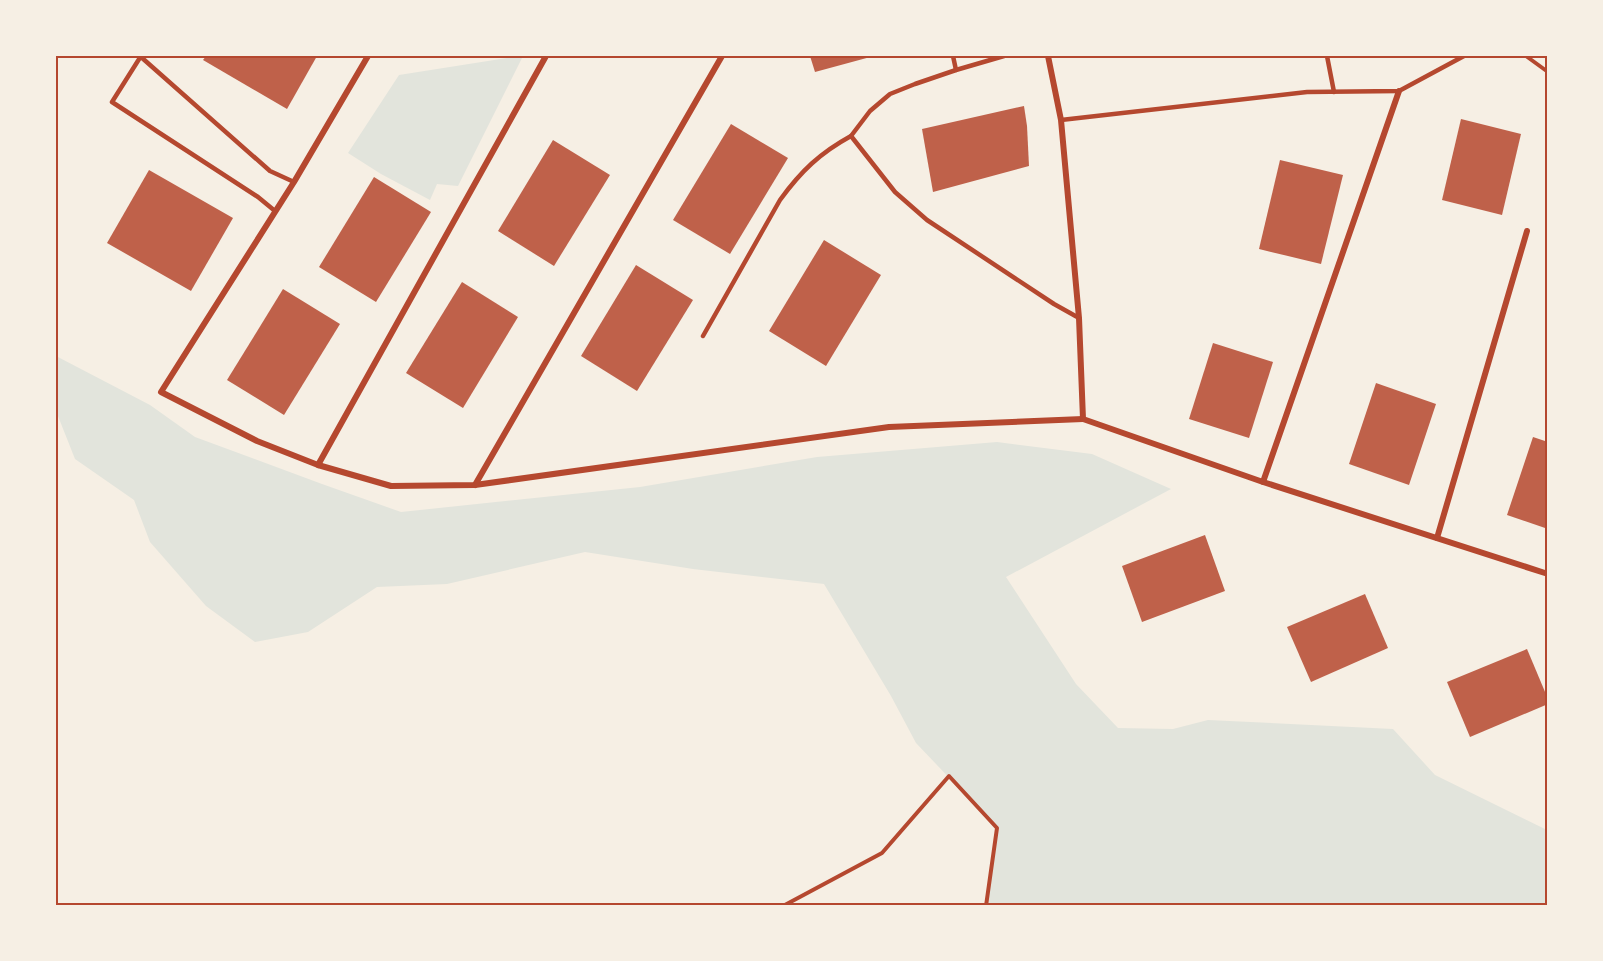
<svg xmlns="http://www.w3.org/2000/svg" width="1603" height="961" font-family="Poppins,sans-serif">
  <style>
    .green { fill: #e2e4dc }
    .building { fill: #bf614a }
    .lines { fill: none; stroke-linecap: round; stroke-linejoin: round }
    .path { stroke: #b5482f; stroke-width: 4 }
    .service { stroke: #b5482f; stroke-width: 4.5 }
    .minor { stroke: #b5482f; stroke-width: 6 }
    .neatline { fill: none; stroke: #b5482f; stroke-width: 2 }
  </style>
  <rect width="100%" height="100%" fill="#f6efe4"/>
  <g class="green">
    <polygon points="519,56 523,56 458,186 437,184 430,200 381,174 348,153 399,75"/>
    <polygon points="56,356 150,405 195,437 322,484 401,512 640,487 817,457 997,442 1092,454 1171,489 1006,577 1076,684 1118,728 1173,729 1208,720 1393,729 1435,775 1547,830 1547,905 986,905 997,828 916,743 891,696 824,584 693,569 585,552 447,584 377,587 308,632 255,642 206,606 150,542 134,500 75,459 56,411"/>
  </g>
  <g class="building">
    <polygon points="206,56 317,56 287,109 203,60"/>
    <polygon points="810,56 874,56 815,72"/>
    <polygon points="1024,106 1027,126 1029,166 933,192 922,129"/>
    <polygon points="1461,119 1521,134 1502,215 1442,200"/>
    <polygon points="731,124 788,158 730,254 673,220"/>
    <polygon points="553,140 610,175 554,266 498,231"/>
    <polygon points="1280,160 1343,175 1321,264 1259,249"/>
    <polygon points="149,170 233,218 191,291 107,243"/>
    <polygon points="374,177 431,212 376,302 319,267"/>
    <polygon points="824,240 881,275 826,366 769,331"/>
    <polygon points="636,265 693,300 637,391 581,356"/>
    <polygon points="462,282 518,317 463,408 406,373"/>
    <polygon points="283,289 340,324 284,415 227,380"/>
    <polygon points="1213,343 1273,362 1249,438 1189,419"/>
    <polygon points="1376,383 1436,404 1409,485 1349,464"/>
    <polygon points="1533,437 1548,442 1548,529 1507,515"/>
    <polygon points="1205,535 1225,591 1142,622 1122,566"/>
    <polygon points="1365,594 1388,648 1311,682 1287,627"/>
    <polygon points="1527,649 1548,699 1548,704 1470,737 1447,682"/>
  </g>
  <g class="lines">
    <g class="path">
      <polyline points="1526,56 1548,72"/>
      <polyline points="783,906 882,853 949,776 997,828 986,906"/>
    </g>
    <g class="service">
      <polyline points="141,56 112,102 258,197 275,211"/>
      <polyline points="953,56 956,70"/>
      <polyline points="1004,56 956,70 915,84 890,94 870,111 851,136 895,192 927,220 1054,304 1079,318"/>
      <polyline points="1327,56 1334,92"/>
      <polyline points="141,57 270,171 294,182"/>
      <polyline points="1061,120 1307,92 1399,91 1464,56"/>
      <path d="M703 336 780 200C801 171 820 153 851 136"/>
    </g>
    <g class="minor">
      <polyline points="368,56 294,182 161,392 257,441 318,465 391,486 475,485 889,427 1083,419"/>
      <polyline points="1048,56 1061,120 1079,318 1083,419 1263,482 1548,574"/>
      <polyline points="318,465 546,56"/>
      <polyline points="1263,482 1399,91"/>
      <polyline points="475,485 722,56"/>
      <polyline points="1437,538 1527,231"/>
    </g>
  </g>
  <rect width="1603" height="961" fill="none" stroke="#f6efe4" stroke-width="114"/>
  <rect x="57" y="57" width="1489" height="847" class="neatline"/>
</svg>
